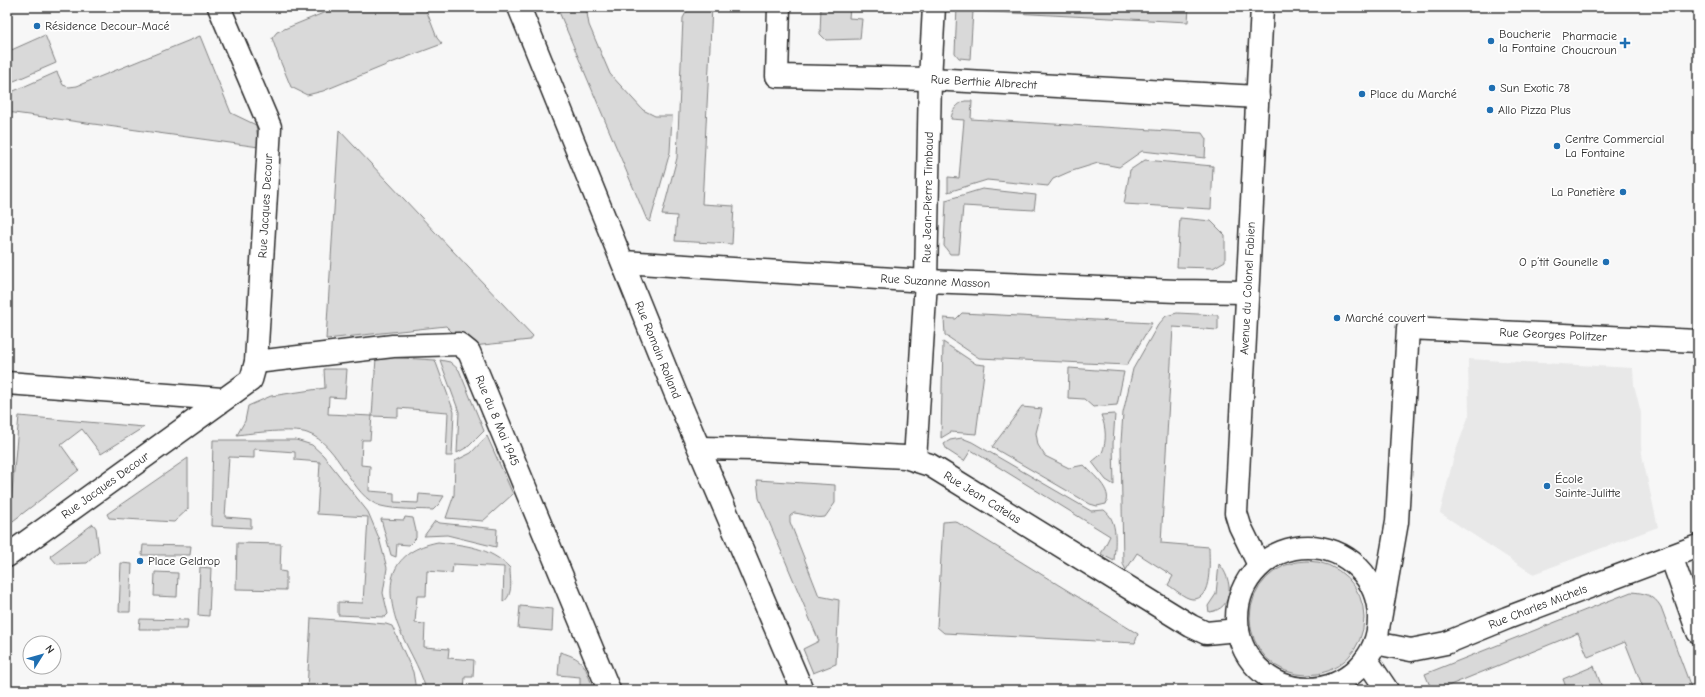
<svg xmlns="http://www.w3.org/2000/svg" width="1705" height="697" font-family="'Comic Neue',sans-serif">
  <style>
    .built { fill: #e8e8e8 }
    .green { fill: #d9d9d9; stroke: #828282 }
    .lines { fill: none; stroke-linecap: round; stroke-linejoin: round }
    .minor-casing { stroke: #2b2b2b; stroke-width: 25 }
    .minor { stroke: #fff; stroke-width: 22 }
    .poi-dot { fill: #1f6fb2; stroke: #fff; stroke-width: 1.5 }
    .labels { text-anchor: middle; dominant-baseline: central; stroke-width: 3.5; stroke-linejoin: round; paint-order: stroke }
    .poi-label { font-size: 12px; fill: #2b2b2b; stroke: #fff; text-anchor: start }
    .street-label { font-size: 12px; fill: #2b2b2b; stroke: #fff }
  </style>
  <rect width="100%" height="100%" fill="#f7f7f7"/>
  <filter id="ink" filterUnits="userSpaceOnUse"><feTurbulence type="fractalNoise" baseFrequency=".025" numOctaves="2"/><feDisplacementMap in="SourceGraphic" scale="8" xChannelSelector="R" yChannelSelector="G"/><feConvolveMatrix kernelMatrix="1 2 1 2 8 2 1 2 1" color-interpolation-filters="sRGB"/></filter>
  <g filter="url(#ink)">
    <polygon class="built" points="1468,359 1633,368 1634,385 1641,413 1641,446 1643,460 1658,527 1533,574 1440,513 1454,456 1469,415"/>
    <g class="green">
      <polygon points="338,7 425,7 437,38 442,44 391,63 323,91 307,95 291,87 279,58 272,38 277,32"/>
      <polygon points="557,7 586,7 589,25 610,74 643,110 655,116 672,116 670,152 650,222 647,220"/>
      <polygon points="689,7 712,7 702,204 734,206 732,244 675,241 677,216 662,215 677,158 683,18"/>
      <polygon points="821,7 850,7 849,18 862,19 860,39 826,40 820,34"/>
      <polygon points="957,7 1189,7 1188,22 973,11 970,59 959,58 955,53"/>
      <polygon points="45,35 56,63 7,84 7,52"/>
      <polygon points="200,36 231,113 256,125 259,147 7,112 7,94 57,72 63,85 69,87 77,86"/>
      <path d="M965 101H972L971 119 1202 133 1206 139 1205 158 1142 151 1119 167 1098 163 1069 172 1053 179 1048 186 987 180 948 192V177L959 178 964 120 951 119C952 110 957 104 965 101Z"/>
      <polygon points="339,130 533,336 530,340 473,346 458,338 446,326 326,339"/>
      <polygon points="1145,160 1213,166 1211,209 1124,204 1130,170"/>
      <polygon points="982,189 1036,195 1034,210 963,206 959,254 950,254 944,246 946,200"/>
      <polygon points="1180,218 1211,221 1225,235 1225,261 1213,268 1177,267"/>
      <polygon points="962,313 1152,323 1127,365 979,358 945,335 944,318 956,319"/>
      <path d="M1177 313 1218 315V330L1173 327 1161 543 1209 547C1209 559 1213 601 1192 599 1184 598 1175 589 1168 585L1173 576 1137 553 1126 570 1123 564 1121 442 1123 413 1133 369 1158 325 1166 316Z"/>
      <polygon points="943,342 976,364 985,365 976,434 951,432 941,438"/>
      <path d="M386 357 435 360 454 412 452 456H446L448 412 398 408V417L372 416 370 440H362L361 465 370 466 369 491 394 493V502L418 503 419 494 444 496 439 504 433 510C416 509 397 510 381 506 351 498 340 444 307 433 293 428 252 433 237 435L245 421 248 406 271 396 325 388 324 369H347L345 398 329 397 328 414 372 416 376 358Z"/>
      <polygon points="440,360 450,362 459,370 484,431 469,446 457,453 459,412"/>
      <polygon points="1069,368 1124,372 1117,405 1093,407 1084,399 1068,398"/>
      <path d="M1022 407 1042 409 1036 433 1038 445 1045 456 1069 468 1084 465C1093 475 1113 490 1106 504L1097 506 1090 504 992 447Z"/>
      <path d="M1115 414 1113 444 1114 485 1106 480 1092 462C1095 459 1100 456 1102 453 1107 441 1106 427 1101 415Z"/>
      <polygon points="19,416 144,427 101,454 82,429 61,445 79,470 9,524"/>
      <polygon points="487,436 513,494 483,521 446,518 454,495 455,461 471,453"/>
      <path d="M962 438 972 442 1091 511 1104 510C1119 521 1115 545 1114 561L1101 554 1110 536 971 450 964 461 947 450 944 444 950 440Z"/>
      <polygon points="213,440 296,440 312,445 323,455 368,512 379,538 387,568 383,593 388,614 385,617 338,615 338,602 363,603 368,517 317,514 320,462 295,460 295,452 254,449 254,458 229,457 225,517 251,519 251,528 211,526"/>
      <polygon points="188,458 188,509 174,522 109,518 107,514"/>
      <path d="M757 480 835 485V503L825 517C814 519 805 514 794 513L790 516V522L819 596 839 600 836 664 813 673 803 649 819 641 759 498Z"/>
      <polygon points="405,517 413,518 416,531 416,538 409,545 397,544 396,557 391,555 381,519 404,520"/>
      <polygon points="435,521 440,523 497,529 496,547 447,535 424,536"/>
      <polygon points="955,521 1138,634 1135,643 944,633 937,627 943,522"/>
      <polygon points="93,524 96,528 99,552 87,563 57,564 50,556"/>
      <path d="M438 542C464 545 490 547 510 568 510 579 514 595 503 602L504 567 453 564 452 573 427 571 426 596H417L415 623 425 624 424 647 449 649 448 658 474 660 473 677H465L464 690H426C420 666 405 646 397 623 383 581 392 551 438 542Z"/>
      <polygon points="237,543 281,544 280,571 286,572 286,590 236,589"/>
      <polygon points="143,545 191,546 190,555 142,555"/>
      <circle cx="1307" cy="618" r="57"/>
      <polygon points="121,563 132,564 130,612 119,612"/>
      <path d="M1219 564C1233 579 1235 609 1209 612L1208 606 1216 594Z"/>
      <polygon points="200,567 211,568 209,616 198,615"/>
      <polygon points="155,572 178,573 177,597 154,596"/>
      <path d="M1631 592C1645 593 1654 595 1661 607L1692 690H1644L1625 642 1588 657 1578 633 1438 690H1421L1430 686 1425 674Z"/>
      <polygon points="520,606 553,609 552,631 518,628"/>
      <polygon points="311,618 386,624 392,626 413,672 416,690 307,690"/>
      <polygon points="140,619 188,620 187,629 139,629"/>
      <path d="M560 652C587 660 584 666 594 690H580V677L558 675Z"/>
      <polygon points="1594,666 1603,690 1567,690 1563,679"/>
    </g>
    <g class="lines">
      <g class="minor-casing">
        <g id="minor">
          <path id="s1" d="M519 7 675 392 802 690"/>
          <path id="s2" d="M779 7 777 76 930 79 1258 97"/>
          <path id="s3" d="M623 262 926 281 1177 291 1247 292"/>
          <path id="s4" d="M256 362 393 346 459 344 469 352 609 690"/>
          <polyline points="7,383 222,399"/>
          <path id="s5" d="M700 448 754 449 905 457 930 465 1191 626 1206 633 1238 630"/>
          <path id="s6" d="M915 460 926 281 930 79 934 7"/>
          <circle cx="1308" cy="618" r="71"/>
          <path id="s7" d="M7 556 251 380 256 362 270 127 219 7"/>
          <polyline points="1671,556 1698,632"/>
          <path id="s8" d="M1259 565 1240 526 1236 513 1262 7"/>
          <path id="s9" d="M1380 619 1397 522 1408 328 1698 341"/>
          <path id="s10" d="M1375 643 1411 650 1446 643 1507 618 1698 546"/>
          <polyline points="1366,659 1387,690"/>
        </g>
      </g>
      <use href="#minor" class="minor"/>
    </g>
  </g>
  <g class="poi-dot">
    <circle cx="37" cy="26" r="4"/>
    <circle cx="1491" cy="41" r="4"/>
    <path d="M1623 37h4v4h4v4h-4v4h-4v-4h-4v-4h4z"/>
    <circle cx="1492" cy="88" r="4"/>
    <circle cx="1362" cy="94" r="4"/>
    <circle cx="1490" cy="110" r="4"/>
    <circle cx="1557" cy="146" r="4"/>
    <circle cx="1623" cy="192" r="4"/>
    <circle cx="1606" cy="262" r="4"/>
    <circle cx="1337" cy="318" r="4"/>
    <circle cx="1547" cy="486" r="4"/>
    <circle cx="140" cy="561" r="4"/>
  </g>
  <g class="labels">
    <g class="poi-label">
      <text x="45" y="26">Résidence Decour-Macé</text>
      <text x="1499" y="34">Boucherie<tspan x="1499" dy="14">la Fontaine</tspan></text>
      <text x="1617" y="36" text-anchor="end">Pharmacie<tspan x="1617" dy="14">Choucroun</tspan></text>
      <text x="1500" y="88">Sun Exotic 78</text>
      <text x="1370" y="94">Place du Marché</text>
      <text x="1498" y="110">Allo Pizza Plus</text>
      <text x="1565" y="139">Centre Commercial<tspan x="1565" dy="14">La Fontaine</tspan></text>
      <text x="1615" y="192" text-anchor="end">La Panetière</text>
      <text x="1598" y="262" text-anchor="end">O p’tit Gounelle</text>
      <text x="1345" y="318">Marché couvert</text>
      <text x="1555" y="479">École<tspan x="1555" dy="14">Sainte-Julitte</tspan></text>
      <text x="148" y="561">Place Geldrop</text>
    </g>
    <g class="street-label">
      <text stroke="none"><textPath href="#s2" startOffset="276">Rue Berthie Albrecht</textPath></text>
      <text stroke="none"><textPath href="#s6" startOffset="263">Rue Jean-Pierre Timbaud</textPath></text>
      <text stroke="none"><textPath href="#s7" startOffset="476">Rue Jacques Decour</textPath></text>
      <text stroke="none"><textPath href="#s3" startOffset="313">Rue Suzanne Masson</textPath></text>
      <text stroke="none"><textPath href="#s8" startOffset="282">Avenue du Colonel Fabien</textPath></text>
      <text stroke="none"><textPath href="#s9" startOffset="438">Rue Georges Politzer</textPath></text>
      <text stroke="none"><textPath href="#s1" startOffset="370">Rue Romain Rolland</textPath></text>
      <text stroke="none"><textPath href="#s4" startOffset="291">Rue du 8 Mai 1945</textPath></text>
      <text stroke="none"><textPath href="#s7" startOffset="121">Rue Jacques Decour</textPath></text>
      <text stroke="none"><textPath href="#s5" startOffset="293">Rue Jean Catelas</textPath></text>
      <text stroke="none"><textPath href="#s10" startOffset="171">Rue Charles Michels</textPath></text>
    </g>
  </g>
  <rect width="1705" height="697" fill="none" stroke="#fff" stroke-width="24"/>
  <rect x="12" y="12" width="1681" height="673" fill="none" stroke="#2b2b2b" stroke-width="1.5" filter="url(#ink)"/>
  <g transform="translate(42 655) rotate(53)"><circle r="19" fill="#ffffff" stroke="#aaaaaa"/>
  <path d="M0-3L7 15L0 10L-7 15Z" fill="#1f6fb2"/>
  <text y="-6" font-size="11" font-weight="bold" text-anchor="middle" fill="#2b2b2b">N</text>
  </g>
</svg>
